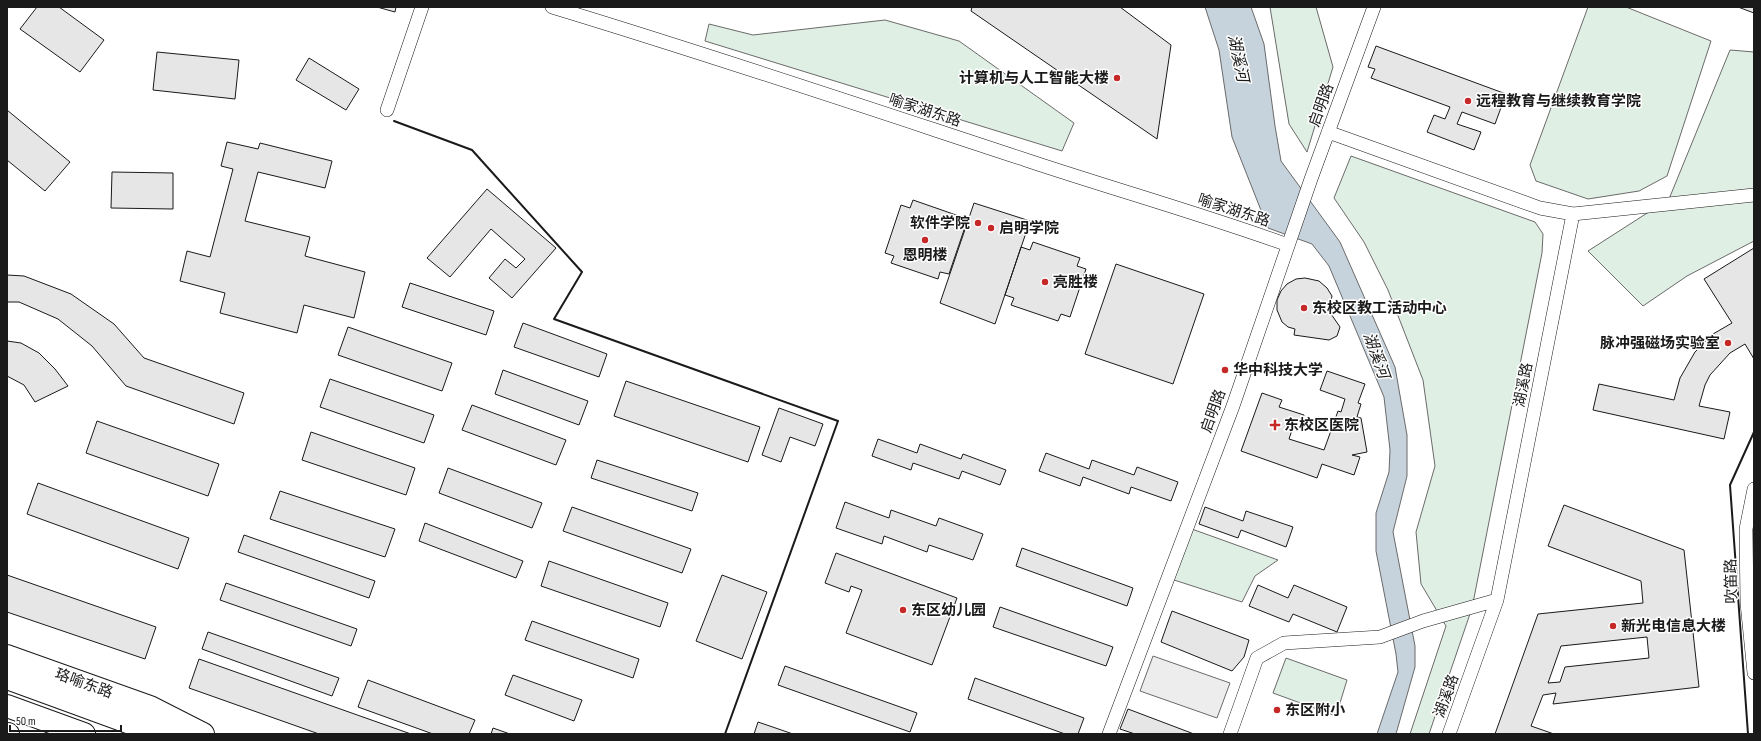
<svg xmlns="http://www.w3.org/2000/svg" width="1761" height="741" font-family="'Sofia Sans Condensed','Noto Sans SC',sans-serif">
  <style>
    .green { fill: #e0efe3; stroke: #6a6a6a }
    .parking { fill: #ededed; stroke: #6a6a6a }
    .water { fill: #c6d2dc; stroke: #6a6a6a }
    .building { fill: #e6e6e6; stroke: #1a1a1a; fill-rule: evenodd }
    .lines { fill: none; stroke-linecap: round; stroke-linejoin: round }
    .street-casing { stroke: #1a1a1a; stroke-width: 14 }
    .highway-casing { stroke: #1a1a1a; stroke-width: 24 }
    .street { stroke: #fff; stroke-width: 13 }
    .highway { stroke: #fff; stroke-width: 22 }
    .wall { stroke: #1a1a1a; stroke-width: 2 }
    .poi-dot { fill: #c62828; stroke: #fff; stroke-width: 1.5 }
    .labels { text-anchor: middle; stroke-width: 3; stroke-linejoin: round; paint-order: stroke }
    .poi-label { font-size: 15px; font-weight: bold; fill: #1a1a1a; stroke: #fff; text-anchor: start }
    .street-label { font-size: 15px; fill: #1a1a1a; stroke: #fff }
    .water-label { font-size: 16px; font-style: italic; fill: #1a1a1a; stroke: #fff }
  </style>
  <rect width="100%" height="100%" fill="#fff"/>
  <path class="green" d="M1270,7h46l17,60 -26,85 -18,-28z
    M1588,7h38l85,34 -44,135 -28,15 -51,8 -52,-18 -6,-16z
    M885,20l74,21 115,82 -12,28 -357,-110 4,-17 44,11z
    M1730,50l24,2v189l-67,35 -44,30 -55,-55 81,-52z
    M1351,156l184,66 8,12 -1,19 -70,355 -43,126h-19l36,-108 -25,-42 -5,-52 19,-66 -12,-86 -35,-90 -24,-48 -30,-44z
    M1189,528l89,32 -23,16 -13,26 -71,-23z
    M1286,658l61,22 -11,36 -63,-23z"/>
  <path class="parking" d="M1153,656l77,27 -13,35 -77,-27z"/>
  <path class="water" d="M1205,7h46l13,37 11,82 6,35 59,81 55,125 12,68v41l-14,56 22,114v21l-19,67h-19l21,-62 -2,-18 -20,-103v-38l13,-41 1,-22 -6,-53 -55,-131 -17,-22 -44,-16 -36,-91 -13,-87z"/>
  <path class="building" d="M37,7h22l45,33 -24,32 -60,-43z
    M377,7h19l-1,5z
    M972,7h148l51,38 -14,94 -186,-128z
    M1738,7h16v6z
    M1376,46l130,48 -11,30 -33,-12 -5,12 24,8 -7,18 -47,-18 7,-17 11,4 5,-12 -79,-29 4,-9 -7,-2z
    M157,52l82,8 -4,39 -82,-9z
    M309,58l50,31 -13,21 -50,-30z
    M7,110l63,52 -25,29 -38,-31z
    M227,142l31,7 2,-6 72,18 -7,27 -67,-16 -13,49 65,16 -5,19 60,16 -11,46 -50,-13 -7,28 -77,-20 5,-20 -45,-12 7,-30 23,6 23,-88 -12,-3z
    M112,172l61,1v36l-62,-1z
    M487,189l69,59 -44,50 -23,-20 16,-19 11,9 9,-9 -34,-30 -41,48 -23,-19z
    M913,200l46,16 -2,8 8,3 -16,47 -9,-2 -2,7 -47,-16 3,-7 -9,-3 16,-48 9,3z
    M974,203l56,18 -35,103 -55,-21z
    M1033,242l47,16 -3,8 9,3 -16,48 -9,-3 -3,7 -47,-16 3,-7 -9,-3 16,-48 9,3z
    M1754,248v111l-9,-15 -15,9 -20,22 -5,10 -6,21 31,6 -6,27 -131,-29 6,-26 75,16 6,-22 15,-26 18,-18 19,-11 -28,-44z
    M1116,264l88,30 -31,90 -88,-30z
    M7,275l17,1 47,18 43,30 30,34 100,35 -10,31 -108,-38 -34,-40 -34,-27 -39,-17h-12z
    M1305,278l14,3 8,7 5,8 -3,15 11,16 -3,9 -8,4 -35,-5 1,-6 -7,-2 -6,-5 -5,-12v-10l4,-9 6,-7 9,-5z
    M410,283l84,28 -8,24 -84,-28z
    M523,323l84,31 -8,23 -85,-30z
    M348,327l104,36 -10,28 -104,-36z
    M7,341l14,2 18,10 16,16 13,17 -33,16 -11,-17 -17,-9z
    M503,370l85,31 -9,24 -84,-31z
    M1327,371l38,13 -7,19 3,1 -4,13 4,1 6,34 -15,3 8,2 -6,18 -32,-11 -5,14 -76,-27 21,-58 20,7 -3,7 25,8 -4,14 -7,-2 -4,12 35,11 14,-39 3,1 4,-13 -25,-9z
    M330,379l104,36 -10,28 -104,-36z
    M626,381l134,46 -12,35 -134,-46z
    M472,405l94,35 -10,25 -94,-35z
    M779,408l44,16 -8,22 -25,-9 -9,25 -19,-7z
    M97,421l122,43 -11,32 -122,-43z
    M311,432l104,36 -9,27 -104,-35z
    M878,439l39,14 3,-9 41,15 2,-5 43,16 -6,15 -38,-14 -3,8 -46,-16 -2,7 -39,-14z
    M1046,453l43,16 3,-9 42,15 3,-8 41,15 -7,19 -40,-14 -2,7 -46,-17 -3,9 -41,-15z
    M597,460l101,33 -6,18 -101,-33z
    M448,468l94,35 -10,25 -93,-35z
    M38,483l151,55 -11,31 -151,-55z
    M280,491l115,38 -10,28 -115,-38z
    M845,502l44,16 2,-8 45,16 3,-8 44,16 -10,26 -44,-15 -2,7 -43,-16 -2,8 -46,-16z
    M1564,505l120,45 15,137 -146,17 3,-11 -13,2 -12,31 23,8h-59l43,-120 105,-11 -2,-22 -93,-35zM1647,637l2,21 -84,9 -5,15 -12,1 13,-37z
    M572,507l119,42 -9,24 -119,-42z
    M1205,507l38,14 3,-10 47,16 -7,20 -45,-17 -3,8 -39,-14z
    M425,523l98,38 -7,17 -97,-37z
    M244,535l131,46 -6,17 -131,-46z
    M1022,548l111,40 -6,18 -111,-40z
    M836,553l121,45 -25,67 -86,-32 16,-43 -11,-4 -2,6 -24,-9z
    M549,561l119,42 -8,24 -119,-41z
    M7,575l149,52 -11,32 -138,-47z
    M722,575l45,17 -25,67 -46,-18z
    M226,583l131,46 -6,17 -131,-46z
    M1258,585l30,13 6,-13 53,22 -10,25 -44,-18 -4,8 -40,-16z
    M1000,607l113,40 -7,19 -113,-39z
    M1172,611l77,29 -5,17 -12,14 -71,-29z
    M532,621l107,38 -6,19 -108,-38z
    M208,632l131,46 -7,18 -130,-47z
    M199,659l212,75h-92l-130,-46z
    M785,666l132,47 -7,19 -132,-47z
    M513,675l69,25 -8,21 -69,-26z
    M975,678l109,40 -6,16h-13l-97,-35z
    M368,680l107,40 -6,14h-36l-75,-27z
    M1128,709l66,25h-59l-15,-5z
    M758,722l35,12h-39z
    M493,728l17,6h-19z"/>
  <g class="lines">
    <g class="street-casing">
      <path id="street" d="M552,7c159,48 316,101 474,153 87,29 176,54 262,85
        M387,110l35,-103
        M1328,132l212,76 33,6 181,-19
        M1754,489l-8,40 1,74 7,70
        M1109,734l124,-328 78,-227 63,-172
        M1230,734l27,-76 27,-15 96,-6 43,-16 74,-21
        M1449,734l48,-134 76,-386"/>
    </g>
    <g class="highway-casing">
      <path id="highway" d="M7,656l143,51 53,27
        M7,678l126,46 35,10
        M7,706l77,28
        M7,734h1"/>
    </g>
    <use href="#street" class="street"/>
    <use href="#highway" class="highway"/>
    <path class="wall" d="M394,121l78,29 110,122 -28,47 284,102 -113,313
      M1748,734l-18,-249 24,-53"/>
  </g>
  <g class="poi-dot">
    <circle cx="1117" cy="78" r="4"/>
    <circle cx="1468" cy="101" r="4"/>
    <circle cx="978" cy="223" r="4"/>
    <circle cx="991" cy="228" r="4"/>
    <circle cx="925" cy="240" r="4"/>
    <circle cx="1045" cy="282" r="4"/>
    <circle cx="1304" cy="308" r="4"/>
    <circle cx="1728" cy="343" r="4"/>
    <circle cx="1225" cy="370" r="4"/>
    <path d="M1273 419h4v4h4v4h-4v4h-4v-4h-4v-4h4z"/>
    <circle cx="903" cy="610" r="4"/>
    <circle cx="1613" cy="626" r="4"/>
    <circle cx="1277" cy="710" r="4"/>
  </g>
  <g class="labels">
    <g class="poi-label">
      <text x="1109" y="83" text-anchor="end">计算机与人工智能大楼</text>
      <text x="1476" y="106">远程教育与继续教育学院</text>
      <text x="970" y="228" text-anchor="end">软件学院</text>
      <text x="999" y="233">启明学院</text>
      <text x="925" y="260" text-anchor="middle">恩明楼</text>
      <text x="1053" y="287">亮胜楼</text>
      <text x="1312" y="313">东校区教工活动中心</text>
      <text x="1720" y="348" text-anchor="end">脉冲强磁场实验室</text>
      <text x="1233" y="375">华中科技大学</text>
      <text x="1284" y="430">东校区医院</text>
      <text x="911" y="615">东区幼儿园</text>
      <text x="1621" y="631">新光电信息大楼</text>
      <text x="1285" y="715">东区附小</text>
    </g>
    <g class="street-label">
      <text transform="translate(1321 105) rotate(-70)" y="5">启明路</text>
      <text transform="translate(925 110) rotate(18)" y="5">喻家湖东路</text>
      <text transform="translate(1234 210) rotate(18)" y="5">喻家湖东路</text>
      <text transform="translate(1523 385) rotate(-79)" y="5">湖溪路</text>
      <text transform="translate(1213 411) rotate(-70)" y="5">启明路</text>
      <text transform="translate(1731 581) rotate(-91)" y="5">吹笛路</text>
      <text transform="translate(84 683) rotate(20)" y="5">珞喻东路</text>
      <text transform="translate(1446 696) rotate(-70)" y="5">湖溪路</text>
    </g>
    <g class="water-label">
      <text transform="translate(1239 58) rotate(78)" y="6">湖溪河</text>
      <text transform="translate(1377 355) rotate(70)" y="6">湖溪河</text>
    </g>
  </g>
  <rect width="1761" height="741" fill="none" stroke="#1a1a1a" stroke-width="16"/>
  <path d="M10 725v6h111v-6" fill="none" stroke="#1a1a1a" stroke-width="2"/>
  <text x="16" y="725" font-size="12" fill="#1a1a1a" stroke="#ffffff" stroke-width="3" paint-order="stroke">50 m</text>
</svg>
